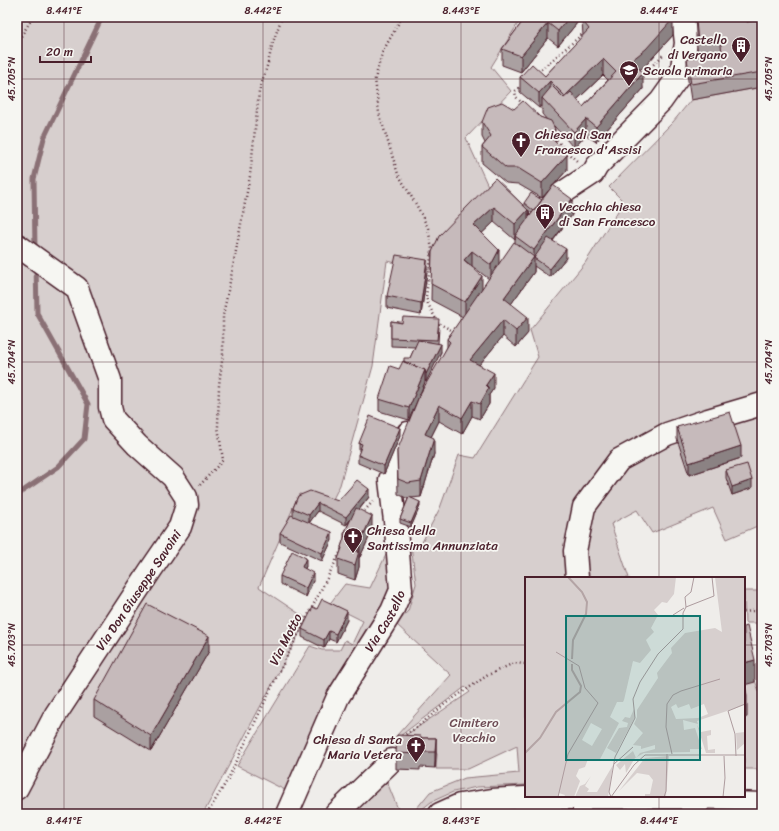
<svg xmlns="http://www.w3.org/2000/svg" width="779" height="831" font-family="Sriracha,sans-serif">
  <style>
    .green { fill: #d7cfce; stroke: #90777c }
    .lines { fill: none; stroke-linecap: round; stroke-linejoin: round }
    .stream { stroke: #8a6f74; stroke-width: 5 }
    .minor-casing { stroke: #4a1f2b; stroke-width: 25 }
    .major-casing { stroke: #4a1f2b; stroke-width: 25 }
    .path { stroke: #4a1f2b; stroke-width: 2.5; stroke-dasharray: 1 3; stroke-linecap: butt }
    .minor { stroke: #f6f6f2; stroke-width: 22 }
    .major { stroke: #f6f6f2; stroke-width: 22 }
    .wall { fill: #aaa0a1; stroke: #4a1f2b; fill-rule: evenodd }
    .shaded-wall { fill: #8b8283; stroke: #4a1f2b }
    .building { fill: #c6babb; stroke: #4a1f2b }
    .ticks { fill: none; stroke: #4a1f2b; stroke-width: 1; stroke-opacity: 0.45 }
    .labels { text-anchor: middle; stroke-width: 3.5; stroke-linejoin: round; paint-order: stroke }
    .poi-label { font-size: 13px; fill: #4a1f2b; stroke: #f6f6f2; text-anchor: start }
    .street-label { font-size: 13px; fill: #4a1f2b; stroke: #f6f6f2 }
    .park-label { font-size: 13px; fill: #6d4b54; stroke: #f6f6f2 }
    .inset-river { fill: none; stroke: #b4a4a5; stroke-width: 2 }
    .inset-road { fill: none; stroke: #ad9b9e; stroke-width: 1 }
    .view { fill: #0f766e; fill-opacity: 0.15; stroke: #0f766e; stroke-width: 2 }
    .inset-edge { fill: none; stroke: #4a1f2b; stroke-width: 2 }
    .neatline { fill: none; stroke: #4a1f2b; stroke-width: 1.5 }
    .ticks-label { font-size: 10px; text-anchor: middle; fill: #4a1f2b }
  </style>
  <rect width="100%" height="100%" fill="#efedea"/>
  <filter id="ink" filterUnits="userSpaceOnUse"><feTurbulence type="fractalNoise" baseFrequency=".025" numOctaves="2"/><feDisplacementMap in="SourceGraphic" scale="8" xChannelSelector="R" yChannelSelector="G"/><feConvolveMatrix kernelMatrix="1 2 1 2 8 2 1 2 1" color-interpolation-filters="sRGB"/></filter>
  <g filter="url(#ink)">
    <path class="green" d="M17,17h505l-31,50 20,24 -45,47 28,61 -44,46 -20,25 -43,-9 -14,105 -33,119 -7,14 -34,-5 -40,93 48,32 -104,195h-186z
      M762,87v437l-35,15 -14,-31 -61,25 -15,-23 -26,14 18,54h-103v207l-49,2 -24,5 -22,10 -15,12h-4l18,-22 35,-14 54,-5 -2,-27 -49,23h-32l1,-15 -2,-3 -35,-12 70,-47 -5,-5 -77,58 63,-70 -55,-51 12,-13 8,-27 -5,-39 10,-1 19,-36 19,-53 16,3 63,-101 -8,-27 55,-67 33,-52 3,-12 -12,-12 64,-65 18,-22z
      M395,536l5,48 -109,209 -54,-27 73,-120 12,4h18l5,-10 7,4 11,-23 -24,-12 -11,-3 17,-22 25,4z
      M744,591h18v32h-17z
      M744,649l18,51v69h-18z
      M387,782l13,32h-51z
      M507,810l59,2 31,-1v3h-119z"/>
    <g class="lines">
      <path class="stream" d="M35,251l-1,-72 10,-41 58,-121
        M17,495l41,-28 26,-28 4,-35 -51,-91 -1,-48"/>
      <g class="minor-casing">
        <g id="minor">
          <path d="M541,213l16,-17 4,-2 32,-21 4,-7 64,-65 20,-28 5,-30 -3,-26"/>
          <path d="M17,245l60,43 33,92v27l3,12 24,26 36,32 13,20 1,8 -7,22 -30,44 -94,143 -39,74"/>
          <path d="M577,578l-2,-27 9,-44 35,-47 48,-26 41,-14 54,-16"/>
          <path id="s1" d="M287,814l51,-117 54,-86 9,-21 -5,-61 -6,-49 18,-47"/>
          <path d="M336,814l56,-54"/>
          <path d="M584,814v-16"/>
        </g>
      </g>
      <g class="major-casing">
        <path id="major" d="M440,814l20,-9 32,-5 33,-2h59l178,6"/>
      </g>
      <path class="path" d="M402,17l-20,36 -7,26 4,34 19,61 19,32 11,22 4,21 -6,48 2,7 10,19 17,9
        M17,43l16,-26
        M538,72l47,-40
        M642,76l22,-22
        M522,85l-7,6 1,6 7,7
        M554,137l15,17 8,7
        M200,485l23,-25 -5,-33 1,-42 4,-31v-39l9,-43 18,-96 9,-84 9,-29 5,-21 9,-25
        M362,514l11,-13
        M744,612l18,-2
        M402,736l14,-8 29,-24 43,-29 26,-12 12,1
        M207,814l21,-35 50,-105 64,-125"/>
      <use href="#minor" class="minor"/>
      <use href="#major" class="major"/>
    </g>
    <path class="wall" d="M526,17h51v6l-19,23 -10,-8 -27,34 -19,-7v-16z
      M713,17h33l1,5 15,-4v69l-71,13 -4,-26v-15l11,-2 -2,-20v-16z
      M582,20l91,15 -27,30 -6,4 3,20 -47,53 -10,-7 -12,13 -20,-22 1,15 12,29 -14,16 19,29 -19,26 13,17 -16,19 -16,-11v6l-23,32 17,29 -12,14 -13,-11 -24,29 15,23 -5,7v9l-9,15 -8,-3 -10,18 -23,-13 -8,16 3,17 -13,43 -10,1 9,8 -9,21 -11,-4v-4l8,-20 -10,-5 -1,-43 50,-104v-8l16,-22 -32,-17 1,-48 63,-74 29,28v-3l18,-3 6,-9 -6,7 -24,-14 -12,-1 -24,-20v-16l3,-4 -3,-6v-15l32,-13 26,8 7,3 -5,-6v-8l-3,2 -19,-16v-15l25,-1 38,-40zM603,75l5,5 -25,27 -6,-7zM528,210l4,3 -4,6zM494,222l21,18v-1v4l-16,21 -17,-31zM472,266l17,13 -7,10z
      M427,272l-6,43 -34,-7v-12z
      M391,321l48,6 -1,16 3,9 -16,30 -16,38 -30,-9v-12l20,-30 11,-11 5,-11 -24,-1z
      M677,427l64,31 -52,17 -12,-36z
      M400,436l-16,38 -26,-11v-8l2,-4h-1v-8z
      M726,470l26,18 -20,7 -6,-17z
      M298,496l40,5 31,-4 -10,13 13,21 -12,26 -1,1v9l-4,13 -17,-6v-15l3,-8v-4l3,-8v-5l6,-14 -4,5 -28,-14 -9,12 23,17 -10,21 -42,-19v-9l13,-17v-8z
      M306,566l-1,3 8,12 -7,16 -26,-13v-8z
      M317,609l30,11 -11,22 -7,-3 -5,9 -22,-11v-8z
      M209,651l-58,100 -57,-35v-16z
      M421,738h15v16l-1,14 -15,-1v3l-24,-1v-16z"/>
    <path class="shaded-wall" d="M569,17h8v6l-19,23v-15z
      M673,19v16l-27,30 -14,11v-16z
      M548,23v15l-27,34v-16z
      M603,59v16l-38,36v-15z
      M643,73v16l-47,53v-15z
      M550,81v16l-8,1v8l-3,2v-15z
      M586,119v16l-12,13v-16z
      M555,129v15l-6,-9z
      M567,155v15l-25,28v-15z
      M572,199v16l-34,45 -4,-2v14l-30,42v-16l30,-41v-7z
      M494,207v15l-20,19v-16z
      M528,210v15l-13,11v4v-16z
      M566,249v9l-16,19v-8z
      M499,250v16l-8,14v-15z
      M472,251v15l-8,-6z
      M427,260v12l-6,43v-12z
      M482,276v16l-17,26v-16z
      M528,317v16l-12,14v-16z
      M503,320v16l-33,40v-16z
      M441,344v8l-15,30v-8z
      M425,370v12l-16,38v-12z
      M494,373v15l-5,7v9l-9,15v-15l6,-19z
      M472,401v15l-10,18v-16z
      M439,405v16l-14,28v-15z
      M400,428v8l-16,38v-8z
      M434,438v16l-13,43v-16z
      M741,446v12l-52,17v-12z
      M752,480v8l-20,7v-8z
      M369,489v8l-23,28v-8z
      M420,502v4l-9,21v-4z
      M318,503v8l-9,12v-8z
      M372,516v15l-12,26v-15z
      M332,532v8l-10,21v-8z
      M359,542v25l-4,13v-15l1,-14z
      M306,558v8l-4,9v-8z
      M313,573v8l-7,16v-9z
      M347,611v9l-11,22v-8z
      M329,631v8l-5,9v-8z
      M209,636v15l-58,100v-15z
      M755,660v22l-11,3v-22z
      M747,695v22l-3,1v-22z
      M436,738v16l-1,14v-16z"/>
    <path class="building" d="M526,17h43l-11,14 -10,-8 -27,33 -19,-7z
      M586,17h87v2l-27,30 -14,11 11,13 -47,54 -10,-8 -12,13 -32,-34 10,-12 12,12 7,-6 12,15 33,-35 -13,-13 -38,37 -15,-15 -11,12 -19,-16 12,-13 13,12 44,-47 -7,-9z
      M716,17h30l1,5 15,-4v54l-71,12 -4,-25 35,-7 -2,-13 -22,3 -2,-21z
      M523,101l17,16 11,4 4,8 -6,6 18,20 -25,28 -24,-15h-12l-24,-21 9,-11 -9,-14 6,-15 14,-5 12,7z
      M495,178l33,32 -13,14 -21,-17 -20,18 25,25 -8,15 -19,-14 -8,9 18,16 -17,26 -34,-18 1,-32 7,-16z
      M553,185l19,14 -38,51 -19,-14z
      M531,193l11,7 -8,11 -10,-8z
      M548,238l18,11 -16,20 -16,-11z
      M514,242l20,15 -30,41 24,19 -12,14 -13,-11 -33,40 24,13 -8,12 3,3 -9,16 -8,-3 -10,17 -23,-13 -14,29 9,4 -13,43 -13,2 -10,-4 -1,-28 23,-57 30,-52 -3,-3z
      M396,255l31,5 -6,43 -34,-7z
      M403,317l36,2 -2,21 -46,-2v-17l11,2z
      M418,340l23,4 -15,30 -1,-4 -21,-8v-4h6z
      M403,361l22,9 -16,38 -30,-9 11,-33 9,3z
      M730,412l11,34 -52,17 -12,-36z
      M370,416l30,12 -16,38 -26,-11 4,-11 -3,-1z
      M747,464l5,16 -20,7 -6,-17z
      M357,480l12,9 -23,28 -28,-14 -9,12 -16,-7 5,-12 12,-5 28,10z
      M409,497l11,5 -9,21 -11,-4z
      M356,508l16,8 -12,26h-1l-3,9h3l-4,14 -17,-6 4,-11 -1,-1 4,-12 -1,-1z
      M291,515l41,17 -10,21 -42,-20z
      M292,551l14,7 -4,9 11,6 -7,15 -26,-12z
      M322,599l25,12 -11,23 -7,-3 -5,9 -22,-11 11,-22 4,2z
      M147,604l62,32 -58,100 -57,-36z
      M747,626l8,34 -11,3v-36z
      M744,681l3,14 -3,1z
      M397,735l24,1v2h15l-1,14h-15v2l-24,-1z
      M129,809l9,5h-11z
      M591,809h38l2,5h-40z
      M647,809h34v5h-34z
      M708,809l54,1v4h-55z"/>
  </g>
  <path class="ticks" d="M64,17v797M263,17v797M461,17v797M659,17v561M17,79h745M17,362h745M17,645h509M744,645h18M659,796v18"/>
  <defs>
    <g id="building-pin" transform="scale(1)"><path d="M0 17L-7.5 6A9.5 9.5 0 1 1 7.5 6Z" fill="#4a1f2b" stroke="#f6f6f2"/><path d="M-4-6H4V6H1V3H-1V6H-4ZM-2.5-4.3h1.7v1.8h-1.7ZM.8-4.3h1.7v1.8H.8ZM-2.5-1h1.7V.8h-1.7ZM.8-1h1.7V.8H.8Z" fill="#fff"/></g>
    <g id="school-pin" transform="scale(1)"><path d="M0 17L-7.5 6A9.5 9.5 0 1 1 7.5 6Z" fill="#4a1f2b" stroke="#f6f6f2"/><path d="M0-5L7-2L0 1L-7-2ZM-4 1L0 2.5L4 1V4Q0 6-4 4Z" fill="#fff"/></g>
    <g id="church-pin" transform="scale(1)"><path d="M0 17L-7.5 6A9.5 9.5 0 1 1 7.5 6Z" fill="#4a1f2b" stroke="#f6f6f2"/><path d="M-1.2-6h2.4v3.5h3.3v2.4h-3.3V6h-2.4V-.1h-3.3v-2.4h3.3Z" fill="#fff"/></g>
  </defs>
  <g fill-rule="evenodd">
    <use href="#building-pin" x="741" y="46"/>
    <use href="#school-pin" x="629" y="70"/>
    <use href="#church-pin" x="521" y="141"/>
    <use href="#building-pin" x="545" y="213"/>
    <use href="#church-pin" x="353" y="537"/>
    <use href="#church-pin" x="416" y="746"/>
  </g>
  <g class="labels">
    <g class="poi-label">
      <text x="727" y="44" text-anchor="end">Castello<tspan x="727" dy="15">di Vergano</tspan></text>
      <text x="643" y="75">Scuola primaria</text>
      <text x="535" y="139">Chiesa di San<tspan x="535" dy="15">Francesco d'Assisi</tspan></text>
      <text x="559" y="211">Vecchia chiesa<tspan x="559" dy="15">di San Francesco</tspan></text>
      <text x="367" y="535">Chiesa della<tspan x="367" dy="15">Santissima Annunziata</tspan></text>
      <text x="402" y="744" text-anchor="end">Chiesa di Santa<tspan x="402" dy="15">Maria Vetera</tspan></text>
    </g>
    <g class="street-label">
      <text transform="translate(138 590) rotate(-56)" y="5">Via Don Giuseppe Savoini</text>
      <text dy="5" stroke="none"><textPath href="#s1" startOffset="217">Via Castello</textPath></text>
      <text transform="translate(285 639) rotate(-63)" y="5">Via Motto</text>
    </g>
    <g class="park-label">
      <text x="474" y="727">Cimitero<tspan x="474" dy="15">Vecchio</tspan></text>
    </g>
  </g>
  <g transform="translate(525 577)">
    <rect width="220" height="220" fill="#efedea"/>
    <path d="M0,0h151l-2,17 -7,9 -5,-1 -8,8 4,5 -7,13 3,4 -8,8 5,10 -11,13 -7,-2 -9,39 -1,2h-6l-7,15 9,6 -20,38 -11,-2 -3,8 -6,2 -3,7 4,5 -6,16h-10l1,-2 -6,-2 -1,4h-33zM66,146l11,6 -10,17 -10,-6zM190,0h30v128l-48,16 1,3 -15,-4 1,10 11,-2 7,21h-12v3l-46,1 -9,5 -9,15 -1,-9 -5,6 -4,-5 17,-14 3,7 4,-5 15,-4v-4l-14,4v-3l-8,-1 10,-12 -9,-9 3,-7v-7l21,-32 -1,-5 15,-20 -1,-5 14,-15 30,-5 7,4zM151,127l2,4 11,-4 2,5 13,-5 4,10 -10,4 -22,1 -5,-12zM109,132l1,8 -19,36 -9,-5 12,-20 8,-1 1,-4 -6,-2 3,-4 5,1zM172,148l4,7 10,-2v5l-4,1 1,14 7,-1v4h-9zM220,155v11l-8,7 -1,-17zM144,179l-3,41h-21v-3h5l3,-14 -4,-5 -12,-2 -18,18 26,-33zM88,188l-5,32h-33l5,-11 5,-2 6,-8 -6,10 4,3 -2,3h10z" fill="#d7cfce" fill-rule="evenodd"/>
    <path class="inset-river" d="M43,0l14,15 5,10 -1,12 -13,26 -1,19M0,176l15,-15 16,-26 24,-20 1,-6 -9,-16v-6"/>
    <path class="inset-road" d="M161,30l28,-11 -2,-19M161,30l-1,-10 6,-5 3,-15M148,38l11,-7M31,75l23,14 6,22 13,15 -30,51 -10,43M147,177l-6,-27 1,-23 6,-9 8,-4 39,-12M211,179l-1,-22 -7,-23 17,-7M89,187l19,-17M86,220l-2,-5 6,-35 20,-39 -2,-19 7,-17 18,-28 25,-25v-16l3,-6M86,220l23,-32 11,-10h100M139,220l2,-6 1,-37M198,220l2,-19 -1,-22"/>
    <path class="view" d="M41,39h134v144h-134z"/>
    <rect width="220" height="220" class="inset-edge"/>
  </g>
  <rect width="779" height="831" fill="none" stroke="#f6f6f2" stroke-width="44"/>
  <path d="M40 56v6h51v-6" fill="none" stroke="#4a1f2b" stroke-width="2"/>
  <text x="46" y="56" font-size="12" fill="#4a1f2b" stroke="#f6f6f2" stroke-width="3" paint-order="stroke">20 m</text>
  <rect x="22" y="22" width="735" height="787" class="neatline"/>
  <g class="ticks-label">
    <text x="64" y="14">8.441°E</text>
    <text x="263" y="14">8.442°E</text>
    <text x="461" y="14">8.443°E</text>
    <text x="659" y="14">8.444°E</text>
    <text transform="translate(11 79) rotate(-90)" y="4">45.705°N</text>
    <text transform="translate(768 79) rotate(-90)" y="4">45.705°N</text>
    <text transform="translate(11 362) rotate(-90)" y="4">45.704°N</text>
    <text transform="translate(768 362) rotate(-90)" y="4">45.704°N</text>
    <text transform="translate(11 645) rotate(-90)" y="4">45.703°N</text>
    <text transform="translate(768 645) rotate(-90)" y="4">45.703°N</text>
    <text x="64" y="824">8.441°E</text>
    <text x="263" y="824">8.442°E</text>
    <text x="461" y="824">8.443°E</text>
    <text x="659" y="824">8.444°E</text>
  </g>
</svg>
